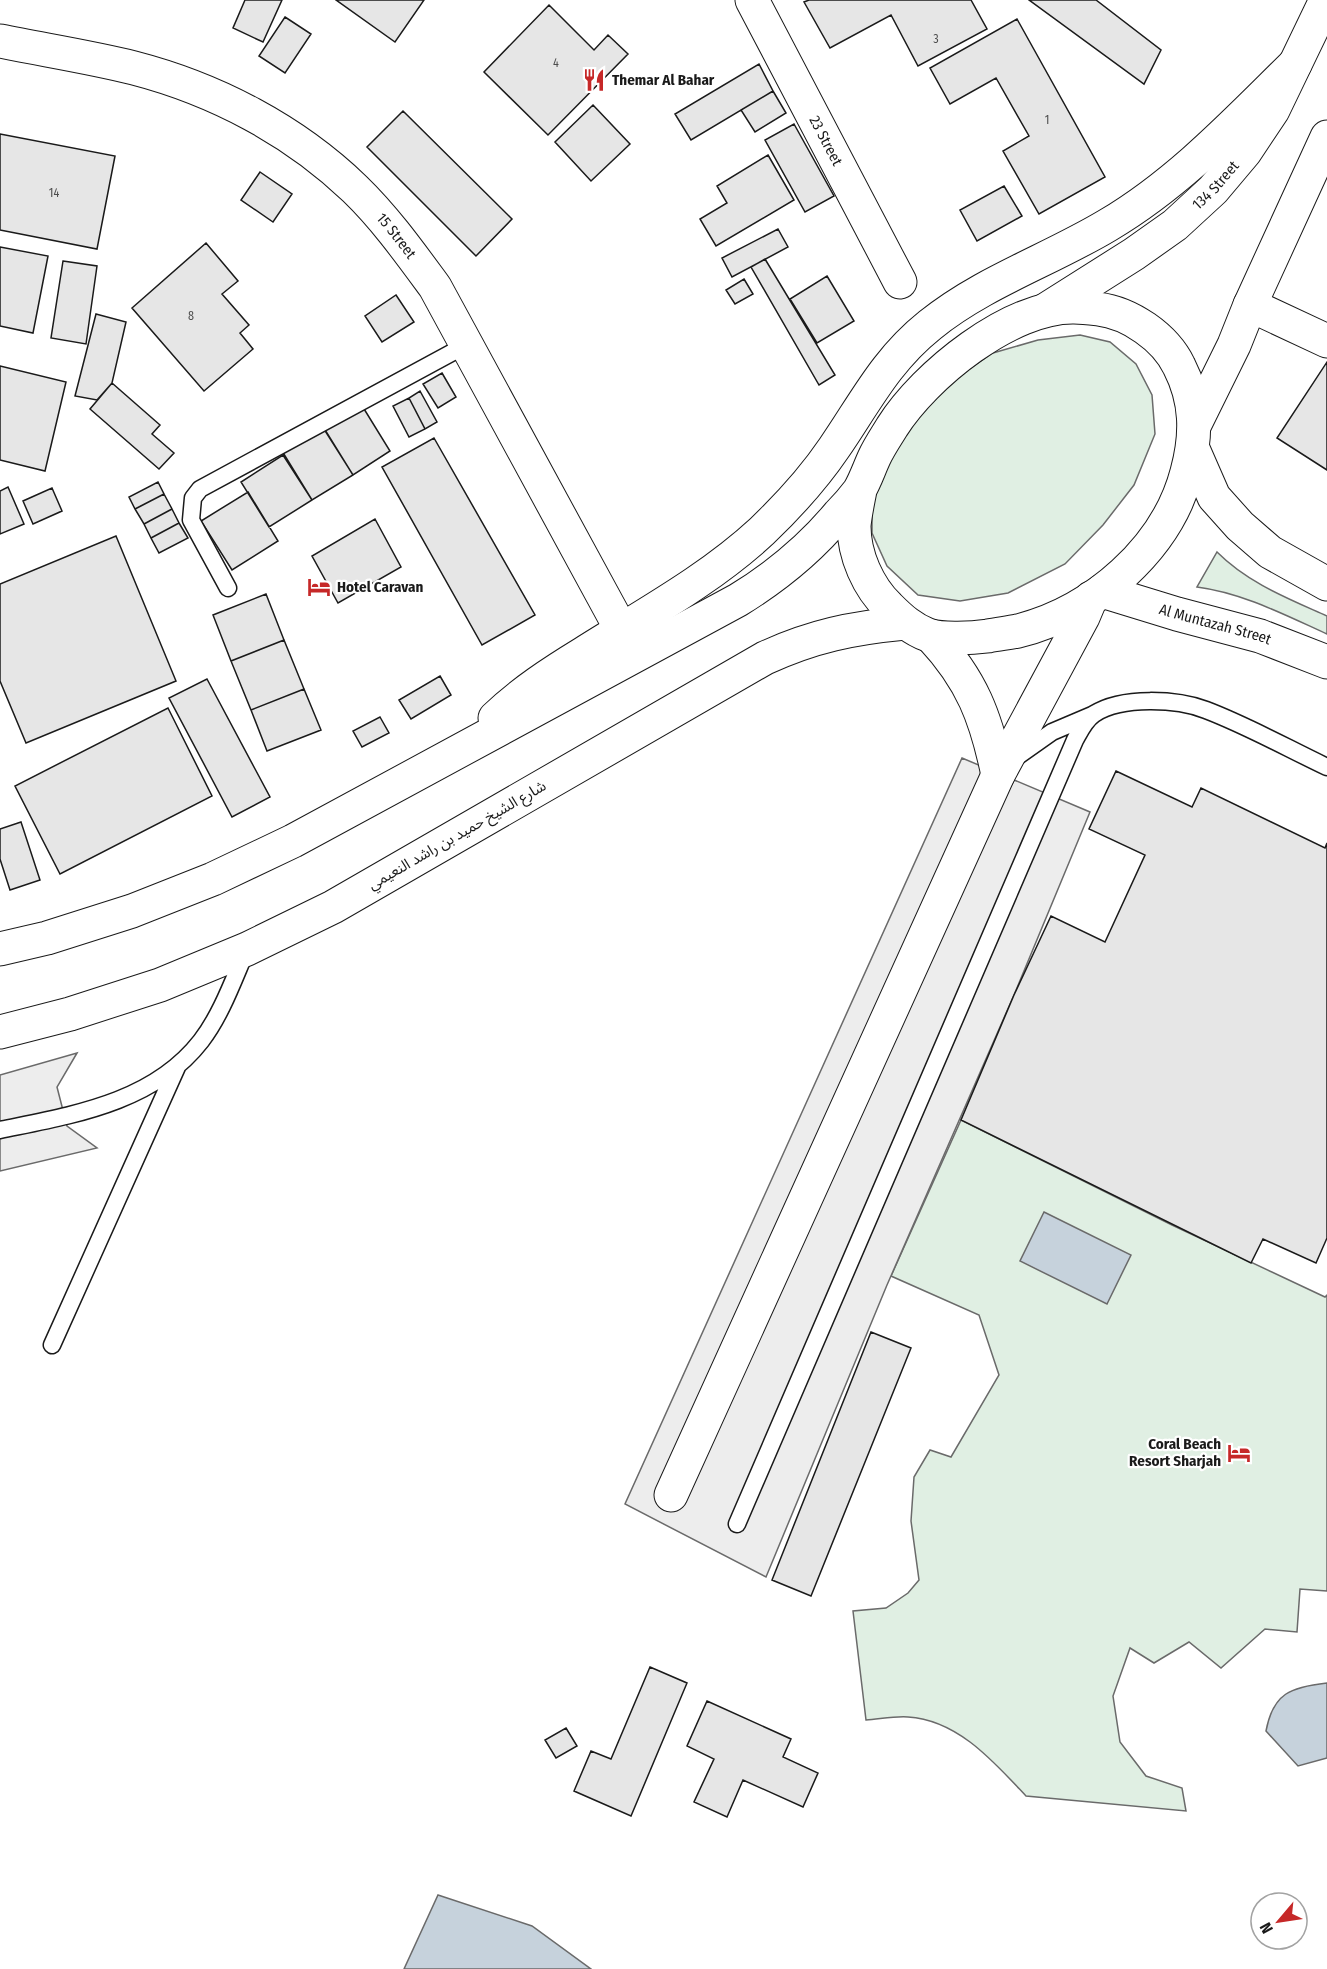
<svg xmlns="http://www.w3.org/2000/svg" width="1327" height="1969" font-family="'Fira Sans Condensed','Noto Sans Arabic',sans-serif">
  <style>
    .green { fill: #e0efe3; stroke: #6a6a6a; stroke-width: 1.5 }
    .parking { fill: #ededed; stroke: #6a6a6a; stroke-width: 1.5 }
    .water { fill: #c6d2dc; stroke: #6a6a6a; stroke-width: 1.5 }
    .building { fill: #e6e6e6; stroke: #1a1a1a; stroke-width: 1.5 }
    .lines { fill: none; stroke-linecap: round; stroke-linejoin: round }
    .lane-casing { stroke: #1a1a1a; stroke-width: 19 }
    .street-casing { stroke: #1a1a1a; stroke-width: 35 }
    .secondary-casing { stroke: #1a1a1a; stroke-width: 35 }
    .primary-casing { stroke: #1a1a1a; stroke-width: 35 }
    .lane { stroke: #fff; stroke-width: 16 }
    .street { stroke: #fff; stroke-width: 33 }
    .secondary { stroke: #fff; stroke-width: 33 }
    .primary { stroke: #fff; stroke-width: 33 }
    .labels { text-anchor: middle; stroke-width: 4.5; stroke-linejoin: round; paint-order: stroke }
    .number-label { font-size: 12px; fill: #4d4d4d }
    .poi-label { font-size: 15px; font-weight: bold; fill: #1a1a1a; stroke: #fff; text-anchor: start }
    .street-label { font-size: 15px; fill: #1a1a1a; stroke: #fff }
  </style>
  <rect width="100%" height="100%" fill="#fff"/>
  <path class="green" d="M1080,335l30,7 26,22 16,31 3,39 -21,51 -31,40 -38,39 -57,29 -48,8 -42,-6 -31,-29 -15,-33v-28l14,-39 27,-44 41,-43 39,-26 45,-13z
    M1217,552c31,31 70,46 110,64v18c-42,-19 -84,-41 -130,-47z
    M961,1120l211,105 153,72 2,-2v296l-27,-2 -3,43 -32,-3 -44,39 -32,-26 -35,21 -24,-15 -17,48 7,46 26,34 36,12 4,23 -160,-15c-32,-34 -68,-76 -118,-79 -13,-1 -28,2 -42,3l-13,-109 33,-3 22,-15 11,-13 -8,-59 3,-44 16,-27 21,7 48,-82 -20,-60 -88,-39z"/>
  <path class="parking" d="M962,758l128,54 -76,183 -127,290 -121,292 -141,-73z
    M77,1053l-20,34 10,39 30,22 -97,23v-96z"/>
  <path class="water" d="M1044,1212l87,43 -24,49 -87,-43z
    M1327,1683v75l-29,8 -32,-35c7,-38 25,-44 61,-48z
    M438,1895l94,31 59,43h-187z"/>
  <path class="building" d="M245,0h37l-19,42 -30,-14z
    M336,0h88l-29,42z
    M809,0h162l16,29 -69,37 -27,-51 -61,33 -26,-46z
    M1029,0h67l65,50 -17,34z
    M549,5l45,45 14,-15 20,19 -80,81 -64,-63z
    M285,17l26,17 -26,39 -26,-17z
    M1017,19l88,158 -66,37 -36,-63 26,-15 -33,-58 -46,26 -20,-36z
    M759,64l14,27 -82,49 -16,-26z
    M773,91l13,22 -31,19 -14,-22z
    M593,105l37,39 -39,37 -36,-39z
    M403,111l109,108 -36,37 -109,-109z
    M794,124l40,72 -29,16 -40,-72z
    M0,134l115,22 -18,93 -97,-19z
    M768,155l26,45 -78,46 -16,-27 27,-16 -10,-17z
    M260,172l32,22 -19,28 -32,-22z
    M1004,186l18,30 -45,25 -17,-31z
    M778,229l10,18 -56,30 -10,-19z
    M206,243l32,38 -16,13 27,31 -9,8 13,16 -49,42 -72,-83z
    M0,247l48,9 -15,77 -33,-7z
    M765,259l70,116 -16,10 -68,-118z
    M63,261l34,5 -11,78 -35,-6z
    M827,276l27,45 -37,22 -27,-44z
    M744,279l9,15 -18,10 -9,-14z
    M396,295l18,27 -32,20 -17,-26z
    M96,314l30,8 -14,61 -15,17 -22,-4z
    M1327,362v108l-50,-32z
    M0,366l66,16 -21,89 -45,-11z
    M442,373l14,24 -18,11 -15,-24z
    M112,383l48,42 -8,9 22,19 -15,16 -69,-60z
    M420,391l17,31 -12,7 -16,-31z
    M409,398l16,31 -16,8 -16,-31z
    M361,404l29,47 -37,24 -31,-49z
    M322,425l31,50 -41,25 -30,-49z
    M434,438l101,177 -53,30 -100,-178z
    M283,455l29,45 -43,27 -28,-45z
    M158,482l6,12 -29,15 -6,-12z
    M8,487l16,37 -24,10v-43z
    M52,488l10,23 -29,13 -10,-23z
    M248,492l30,49 -46,29 -31,-49z
    M164,494l8,15 -28,15 -9,-15z
    M172,509l7,14 -28,15 -7,-14z
    M375,519l26,48 -63,36 -26,-47z
    M179,523l9,15 -29,15 -8,-15z
    M116,536l60,145 -150,62 -26,-62v-97z
    M266,594l18,46 -53,21 -18,-46z
    M284,640l20,49 -53,21 -20,-49z
    M440,676l11,19 -40,24 -12,-19z
    M207,679l63,118 -38,20 -63,-119z
    M304,689l17,41 -54,21 -16,-41z
    M168,708l44,88 -152,78 -45,-88z
    M380,717l9,16 -27,14 -9,-16z
    M1116,771l76,36 9,-19 124,60 2,-5v395l-11,25 -53,-24 -12,24 -290,-143 53,-125 37,-79 54,26 40,-87 -56,-26z
    M21,822l19,58 -30,10 -10,-31v-30z
    M871,1332l40,16 -100,248 -39,-16z
    M650,1667l37,16 -56,133 -57,-25 17,-40 20,8z
    M707,1701l84,38 -8,18 35,16 -15,34 -60,-27 -16,37 -33,-15 20,-43 -27,-13z
    M566,1728l11,18 -21,12 -11,-18z"/>
  <g class="lines">
    <g class="lane-casing">
      <path id="lane" d="M228,588l-37,-68 2,-22 7,-9 266,-144
        M1018,756l34,-24 40,-17
        M0,1130c72,-15 153,-27 201,-89 20,-26 32,-60 45,-90
        M52,1345l125,-278
        M737,1524l338,-784c5,-9 10,-20 19,-26 28,-18 83,-15 112,-4 42,16 81,38 121,57"/>
    </g>
    <g class="street-casing">
      <g id="street">
        <path id="s1" d="M752,0l148,282"/>
        <path id="s2" d="M0,41c44,9 90,16 134,27 81,21 160,62 221,121 30,29 55,64 80,98l186,342"/>
        <path d="M1250,305l77,36"/>
        <path d="M931,636c41,44 55,81 67,139"/>
        <path d="M671,1495l327,-720 85,-158 8,-19"/>
      </g>
    </g>
    <g class="secondary-casing">
      <g id="secondary">
        <path d="M1193,449l21,48 26,29 30,26 57,32"/>
        <path id="s3" d="M1102,591l75,23 83,22 67,26"/>
      </g>
    </g>
    <g class="primary-casing">
      <g id="primary">
        <path id="s4" d="M1047,309l87,-55 41,-29 38,-35 32,-38 28,-42 53,-110"/>
        <path d="M1195,424l39,-79 16,-40 77,-168"/>
        <path d="M495,718c27,-26 58,-46 89,-65 60,-38 125,-73 178,-122 26,-25 51,-52 72,-83 31,-45 51,-87 96,-123 53,-43 120,-65 178,-100 71,-42 128,-103 187,-161"/>
        <path d="M0,949l47,-11 85,-27 81,-32 80,-38 445,-241c39,-24 72,-51 101,-86 7,-7 14,-15 20,-23 6,-10 10,-22 15,-33 5,-11 12,-21 18,-31 33,-52 118,-121 182,-120 8,0 16,1 24,2 32,4 67,28 81,57 18,35 18,69 8,106 -20,77 -93,140 -169,159 -10,2 -20,3 -30,5 -15,2 -46,4 -60,-1 -16,-6 -27,-16 -39,-28 -21,-20 -35,-52 -35,-81 1,-12 4,-25 6,-36"/>
        <path d="M0,1032l70,-18 90,-29 87,-36 86,-42 432,-249c48,-22 87,-30 140,-35"/>
      </g>
    </g>
    <use href="#lane" class="lane"/>
    <use href="#street" class="street"/>
    <use href="#secondary" class="secondary"/>
    <use href="#primary" class="primary"/>
  </g>
  <defs>
    <g id="restaurant-bare" transform="scale(1.8)"><path d="M-5-6h1v4h1v-4h1v4h1v-4h1v5L-1.5 .5V6h-2V.5L-5-1ZM5-6V6H3V1.5H1.5Q1.5-4 5-6Z" fill="#c62828" stroke="#fff" stroke-width="2.5" paint-order="stroke"/></g>
    <g id="hotel-bare" transform="scale(1.8)"><path d="M-6-4.5h1.5V1H6V5H4.5V3h-9V5H-6ZM-4 0a1.8 1.8 0 1 1 3.6 0ZM.5 0V-2.5h3Q6-2.5 6 0Z" fill="#c62828" stroke="#fff" stroke-width="2.5" paint-order="stroke"/></g>
  </defs>
  <g fill-rule="evenodd">
    <use href="#restaurant-bare" x="594" y="80"/>
    <use href="#hotel-bare" x="319" y="587"/>
    <use href="#hotel-bare" x="1239" y="1453"/>
  </g>
  <g class="labels">
    <g class="number-label">
      <text x="936" y="43">3</text>
      <text x="556" y="67">4</text>
      <text x="1047" y="124">1</text>
      <text x="54" y="197">14</text>
      <text x="191" y="320">8</text>
    </g>
    <g class="poi-label">
      <text x="612" y="85">Themar Al Bahar</text>
      <text x="337" y="592">Hotel Caravan</text>
      <text x="1221" y="1449" text-anchor="end">Coral Beach<tspan x="1221" dy="17">Resort Sharjah</tspan></text>
    </g>
    <g class="street-label">
      <text dy="5" stroke="none"><textPath href="#s1" startOffset="159">23 Street</textPath></text>
      <text dy="5" stroke="none"><textPath href="#s4" startOffset="210">134 Street</textPath></text>
      <text dy="5" stroke="none"><textPath href="#s2" startOffset="454">15 Street</textPath></text>
      <text dy="5" stroke="none"><textPath href="#s3" startOffset="118">Al Muntazah Street</textPath></text>
      <text transform="translate(457 835) rotate(-30)" y="5">شارع الشيخ حميد بن راشد النعيمي</text>
    </g>
  </g>
  <g transform="translate(1279 1921) rotate(241)"><circle r="28" fill="#ffffff" stroke="#a3a3a3" stroke-width="1.5"/>
  <path d="M0-4.5L10 22L0 15L-10 22Z" fill="#c62828"/>
  <text y="-9" font-size="16" font-weight="bold" text-anchor="middle" fill="#1a1a1a">N</text>
  </g>
</svg>
